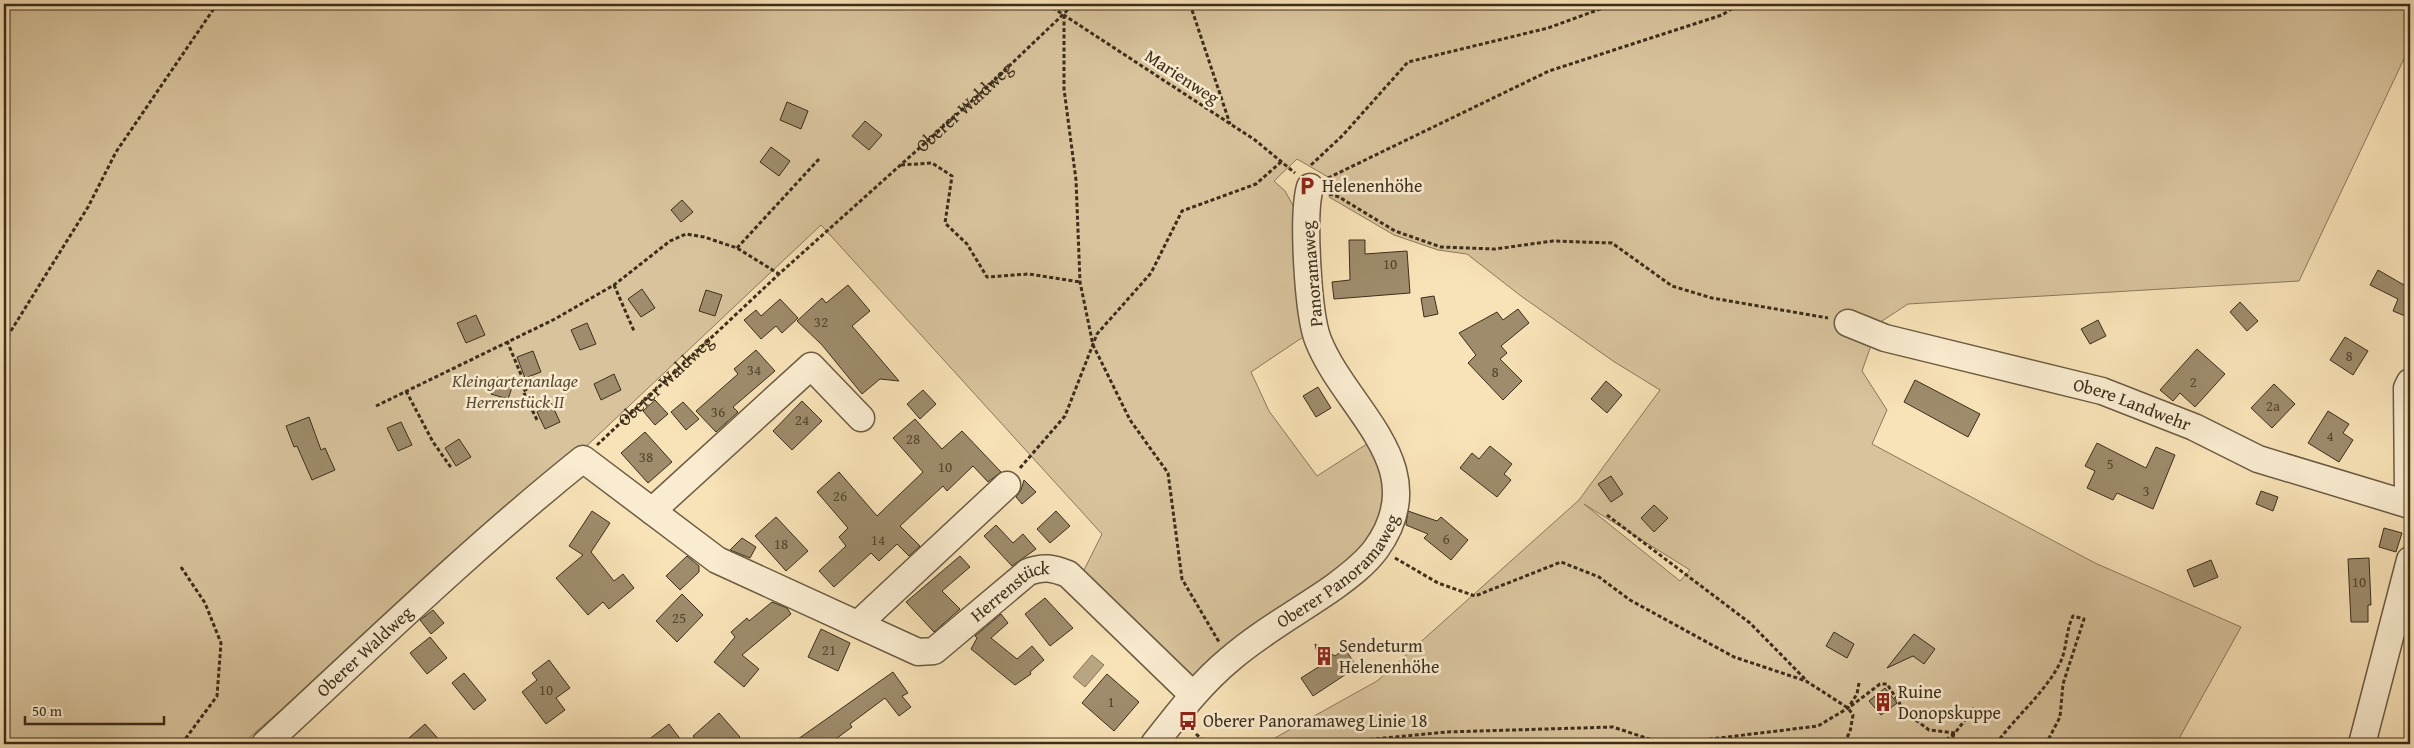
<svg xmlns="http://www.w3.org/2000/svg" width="2414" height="748" font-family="'Gentium Book Plus',serif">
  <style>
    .green { fill: #d8c39c; stroke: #8a785c; fill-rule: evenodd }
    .water { fill: #b8a582; stroke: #867559 }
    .building { fill: #9e8c6c; stroke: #3c2e1b }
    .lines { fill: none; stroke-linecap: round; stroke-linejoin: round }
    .minor-casing { stroke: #6b5b42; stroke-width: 29 }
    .path { stroke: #3c2e1b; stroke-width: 3; stroke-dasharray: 4 2.5; stroke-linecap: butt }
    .minor { stroke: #faecd0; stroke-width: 26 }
    .labels { text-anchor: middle; stroke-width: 5; stroke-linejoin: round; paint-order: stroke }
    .number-label { font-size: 15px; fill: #54462f }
    .street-label { font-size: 18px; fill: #3c2e1b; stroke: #faecd0 }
    .poi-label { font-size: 18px; fill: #3c2e1b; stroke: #faecd0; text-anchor: start }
    .park-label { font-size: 18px; font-style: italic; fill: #5b4c35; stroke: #faecd0 }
  </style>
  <rect width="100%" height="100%" fill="#f8e2b7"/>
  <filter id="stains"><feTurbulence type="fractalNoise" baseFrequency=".004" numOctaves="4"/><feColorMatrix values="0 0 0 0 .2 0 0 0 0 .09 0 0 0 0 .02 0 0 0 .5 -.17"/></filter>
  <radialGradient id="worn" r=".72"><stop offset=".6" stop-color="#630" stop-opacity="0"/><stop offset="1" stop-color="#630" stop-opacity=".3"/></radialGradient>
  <path class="green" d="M4,4h2406v42l-111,235 -391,23 -29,19 -17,48 25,39 -15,34 223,119 146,64 -65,117h-912l113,-63 202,-181 81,-110 -47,-29 -92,-65 -54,-42 -29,-4 -44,-15 -65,-38 6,-16 -38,-22 -23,22 11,10 10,18 17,122 -61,41 18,39 48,65 56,-36 14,64 -21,47 -178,131 -106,-108 20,-40 -281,-309 -261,246 -36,26 -282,247h-238zM1584,504l106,66 -10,11z"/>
  <path class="water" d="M1092,655l12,10 -19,22 -12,-10z"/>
  <path class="building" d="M787,102l21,9 -7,18 -21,-9z
    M865,121l17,14 -13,15 -17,-14z
    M771,147l19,14 -11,15 -19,-14z
    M682,200l11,12 -12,10 -10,-12z
    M1349,240h16v14l42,-3 3,42 -76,6 -2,-17 18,-2z
    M2378,270l26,15 6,-14v47l-17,-7 5,-12 -28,-14z
    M848,285l22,26 -18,15 47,55 -19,-2 -18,15 -40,-49 -25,-24 25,-23 4,5z
    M642,289l13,19 -14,9 -13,-18z
    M706,290l16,5 -7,21 -16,-5z
    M1434,296l4,18 -14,3 -3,-19z
    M780,299l18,19 -16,15 -6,-7 -15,13 -17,-19 12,-10 5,6z
    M2240,302l18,19 -11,10 -17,-19z
    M1518,309l11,14 -28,23 6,7 -7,6 22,22 -19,19 -35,-37 8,-8 -17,-22 38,-21 6,8z
    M476,315l9,20 -19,8 -9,-20z
    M2098,320l8,16 -16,8 -9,-15z
    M587,323l9,21 -16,6 -9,-20z
    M2345,337l23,14 -15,24 -23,-15z
    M2197,349l28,25 -30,33 -15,-14 -7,8 -13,-11z
    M756,350l19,21 -42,36 5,5 -22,20 -20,-21 42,-37 -4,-5z
    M533,351l8,21 -16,6 -8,-21z
    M614,374l7,16 -20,10 -7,-16z
    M497,377l17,5 -6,17 -17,-5z
    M1915,380l65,34 -12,23 -64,-35z
    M1606,381l16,14 -15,18 -16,-14z
    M2274,384l21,20 -23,24 -21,-20z
    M1318,387l13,21 -15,9 -13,-21z
    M923,390l13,14 -16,15 -13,-15z
    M655,400l13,14 -13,11 -12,-14z
    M802,401l20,20 -30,29 -19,-19z
    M683,402l16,17 -13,11 -15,-18z
    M551,403l9,19 -15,7 -8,-17z
    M2328,411l21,13 -6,9 10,7 -14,22 -31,-19z
    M309,417l12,33 4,-2 10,22 -23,10 -15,-34 -3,1 -8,-21z
    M915,419l27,30 20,-18 39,41 -13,10 -15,-16 -26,25 -4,-5 -43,40 20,20 -11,10 -12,-12 -18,17 -8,-8 -37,34 -15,-16 27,-25 -7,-9 9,-9 -31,-36 22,-20 38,44 46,-44 -30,-34z
    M401,422l11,23 -14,6 -11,-23z
    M645,432l27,30 -24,21 -27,-30z
    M459,439l12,18 -15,9 -11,-18z
    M2097,443l49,25 10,-21 19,8 -22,54 -36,-16 -4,7 -26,-12 8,-17 -10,-5z
    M1490,446l22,18 -8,10 7,6 -14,17 -37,-29 12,-15 7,6z
    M1611,476l12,18 -12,8 -13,-18z
    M1024,480l12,12 -14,12 -6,-7 5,-7z
    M2261,491l17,6 -5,14 -17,-7z
    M1654,505l14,13 -14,14 -13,-14z
    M592,511l18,12 -19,29 23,29 9,-7 11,14 -25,21 -6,-7 -15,13 -32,-37 27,-23 -14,-9z
    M1056,511l14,15 -20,17 -13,-14z
    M1408,511l29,10 4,-4 27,23 -17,20 -27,-22 4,-4 -22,-9z
    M776,517l32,34 -22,20 -31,-35z
    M996,525l17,18 10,-9 13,15 -24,17 -28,-30z
    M2384,528l18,5 -6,19 -17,-5z
    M742,538l14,9 -6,11 -20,-8z
    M687,556l12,10v6l-19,18 -14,-14z
    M960,556l10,11 -28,24 18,18 -26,23 -28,-30z
    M2369,558l2,47h-3v17h-17l-3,-63z
    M2211,560l7,17 -24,10 -7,-17z
    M682,594l21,21 -26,27 -21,-21z
    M1045,598l28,30 -23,18 -25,-32z
    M772,602l15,6 4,6 -49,41 17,14 -15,18 -30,-25 21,-25 -4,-5 16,-14 2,3z
    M433,610l11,13 -13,11 -11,-14z
    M1001,614l7,9 -17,15 26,21 15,-13 12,14 -14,12 1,2 -16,11 -44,-36 6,-11 -2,-2z
    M821,629l29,14 -12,28 -30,-14z
    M1834,632l20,12 -7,14 -21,-12z
    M1914,634l21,15 -11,15 -11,-8 -26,12z
    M430,637l17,21 -20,16 -17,-21z
    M1315,644l20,12 10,-7 12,18 -44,29 -12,-18 19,-12z
    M549,660l21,28 -14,10 9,12 -19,14 -24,-32 15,-12 -5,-7z
    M893,672l15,21 -6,3 9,11 -12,9 -14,-18 -35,26 2,3 -23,17h-38z
    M464,673l22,27 -12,10 -22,-27z
    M1107,674l32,28 -25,29 -32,-28z
    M1885,688l12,15 -16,12 -12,-14z
    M719,713l21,24 -9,7h-31l-7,-8z
    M425,724l18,20h-41z
    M669,724l15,20h-41z"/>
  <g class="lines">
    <g class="minor-casing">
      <g id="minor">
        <path id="s2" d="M1848,323l37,15 217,53 92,36 64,32 152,46"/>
        <path d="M2410,382l-3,6 1,105 2,2"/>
        <path d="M652,511l159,-145 50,52"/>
        <path d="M858,624l149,-139"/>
        <path id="s3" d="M265,744c104,-96 207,-196 318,-285l134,101 201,92 16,-1 94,-79c15,-6 25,-4 40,2l125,121"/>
        <path id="s4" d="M1154,744c23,-29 46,-60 75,-84 32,-28 71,-49 105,-73 15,-11 31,-23 42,-38 60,-83 -30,-138 -58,-209 -10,-26 -16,-125 -8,-153"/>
        <path d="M2362,744l48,-184"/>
      </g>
    </g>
    <g class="path">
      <path d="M1047,4l208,136 40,33"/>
      <path d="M1190,4l40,120"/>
      <path d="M1064,15v74l12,91 4,102 13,63 37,75 38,53 14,106 37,63"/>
      <path d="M901,165l31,-2 20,13 -7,47 22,21 20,33 42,-3 51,8"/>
      <path d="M1311,165l32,-30 65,-73 140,-34 66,-24"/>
      <path d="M1328,178l221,-107 173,-56 17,-11"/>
      <path d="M1329,194l10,3 56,34 46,16 54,2 58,-8 59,2 60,43 40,12 116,20"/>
      <path d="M737,248l82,-89"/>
      <path d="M614,285l20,46"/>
      <path d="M507,341l20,48 -4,2 15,31"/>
      <path d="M4,342l84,-135 28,-55 101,-148"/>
      <path d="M406,391l27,51 19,27"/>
      <path d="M376,406l179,-87 59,-34 56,-44 16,-7 18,3 33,11 42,26"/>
      <path id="s1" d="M597,445l182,-171 204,-183 91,-87"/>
      <path d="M1020,468l45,-52 32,-82 54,-61 31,-62 74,-27 25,-22"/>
      <path d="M1607,515l143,108 56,57"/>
      <path d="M1395,558l43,25 37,13 86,-34 38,15 31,23 104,57 72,24 42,27 5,7 -3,17 -7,12"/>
      <path d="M181,567l24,36 16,40 -4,53 -31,42 -2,6"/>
      <path d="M1851,706l29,-22h7l13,20v4l29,22 26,3"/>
      <path d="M1196,734l11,10"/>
      <path d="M1344,744l10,-3 92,-9 167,-5 51,17"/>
      <path d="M1670,744l148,-18 30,-18 9,-14 2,-11"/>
      <path d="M1941,744l14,-11 19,-25"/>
      <path d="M1951,744l3,-11"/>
      <path d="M1996,744c20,-28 50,-52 65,-83 6,-14 5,-31 12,-45l11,3 -21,65 -3,33 -14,27"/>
    </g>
    <use href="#minor" class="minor"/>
  </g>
  <defs>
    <g id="parking-bare" transform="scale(1.5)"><path d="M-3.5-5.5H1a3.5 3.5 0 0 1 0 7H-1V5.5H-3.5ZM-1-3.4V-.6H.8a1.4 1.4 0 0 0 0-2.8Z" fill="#8f2418" stroke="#faecd0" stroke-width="2.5" paint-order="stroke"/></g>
    <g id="building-bare" transform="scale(1.5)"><path d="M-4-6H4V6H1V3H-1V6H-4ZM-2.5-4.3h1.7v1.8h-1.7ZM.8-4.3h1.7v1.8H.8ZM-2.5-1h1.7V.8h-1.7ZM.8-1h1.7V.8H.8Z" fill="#8f2418" stroke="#faecd0" stroke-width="2.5" paint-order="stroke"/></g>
    <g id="bus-bare" transform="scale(1.5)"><path d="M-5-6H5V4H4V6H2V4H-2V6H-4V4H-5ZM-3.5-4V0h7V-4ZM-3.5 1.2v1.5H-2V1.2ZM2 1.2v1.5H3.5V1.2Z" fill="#8f2418" stroke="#faecd0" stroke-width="2.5" paint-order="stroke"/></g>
  </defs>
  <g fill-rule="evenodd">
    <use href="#parking-bare" x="1307" y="186"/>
    <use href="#building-bare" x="1324" y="656"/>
    <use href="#building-bare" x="1883" y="702"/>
    <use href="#bus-bare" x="1188" y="721"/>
  </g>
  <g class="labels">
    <g class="number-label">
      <text x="1390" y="269">10</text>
      <text x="821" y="327">32</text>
      <text x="2349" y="361">8</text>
      <text x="754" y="375">34</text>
      <text x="1495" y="377">8</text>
      <text x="2193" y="387">2</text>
      <text x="2273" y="411">2a</text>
      <text x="718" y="417">36</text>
      <text x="802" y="425">24</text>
      <text x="2330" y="441">4</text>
      <text x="913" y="444">28</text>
      <text x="646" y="462">38</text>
      <text x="2110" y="469">5</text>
      <text x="945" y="472">10</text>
      <text x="2146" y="496">3</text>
      <text x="840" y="501">26</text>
      <text x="1446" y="544">6</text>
      <text x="878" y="545">14</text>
      <text x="781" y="549">18</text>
      <text x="2359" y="587">10</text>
      <text x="679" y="623">25</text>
      <text x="829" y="655">21</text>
      <text x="546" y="695">10</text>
      <text x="1111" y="707">1</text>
    </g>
    <g class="street-label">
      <text transform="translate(1182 77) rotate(33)" y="6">Marienweg</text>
      <text dy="6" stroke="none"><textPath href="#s1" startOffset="499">Oberer Waldweg</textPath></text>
      <text transform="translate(1312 274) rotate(-95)" y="6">Panoramaweg</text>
      <text dy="6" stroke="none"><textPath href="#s1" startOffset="94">Oberer Waldweg</textPath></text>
      <text dy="6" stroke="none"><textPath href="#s2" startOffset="296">Obere Landwehr</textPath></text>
      <text dy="6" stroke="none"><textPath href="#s4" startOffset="255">Oberer Panoramaweg</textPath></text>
      <text dy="6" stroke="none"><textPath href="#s3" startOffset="930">Herrenstück</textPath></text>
      <text dy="6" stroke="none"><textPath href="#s3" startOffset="136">Oberer Waldweg</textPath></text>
    </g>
    <g class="poi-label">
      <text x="1322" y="192">Helenenhöhe</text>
      <text x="1339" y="652">Sendeturm<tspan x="1339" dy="21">Helenenhöhe</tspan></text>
      <text x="1898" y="698">Ruine<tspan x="1898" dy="21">Donopskuppe</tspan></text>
      <text x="1203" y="727">Oberer Panoramaweg Linie 18</text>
    </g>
    <g class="park-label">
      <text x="515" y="387">Kleingartenanlage<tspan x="515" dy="21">Herrenstück II</tspan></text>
    </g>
  </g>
  <rect width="2414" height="748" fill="none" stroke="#f8e2b7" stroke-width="20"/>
  <rect x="5" y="5" width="2404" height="738" fill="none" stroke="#3c2e1b" stroke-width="2.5"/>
  <rect x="10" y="10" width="2394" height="728" fill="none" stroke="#3c2e1b"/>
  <path d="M25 716v8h139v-8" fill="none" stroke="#3c2e1b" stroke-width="2.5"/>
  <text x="32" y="716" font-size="15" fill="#3c2e1b" stroke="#faecd0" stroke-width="4" paint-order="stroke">50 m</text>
  <rect width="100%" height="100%" filter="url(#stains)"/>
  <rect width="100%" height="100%" fill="url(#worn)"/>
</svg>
